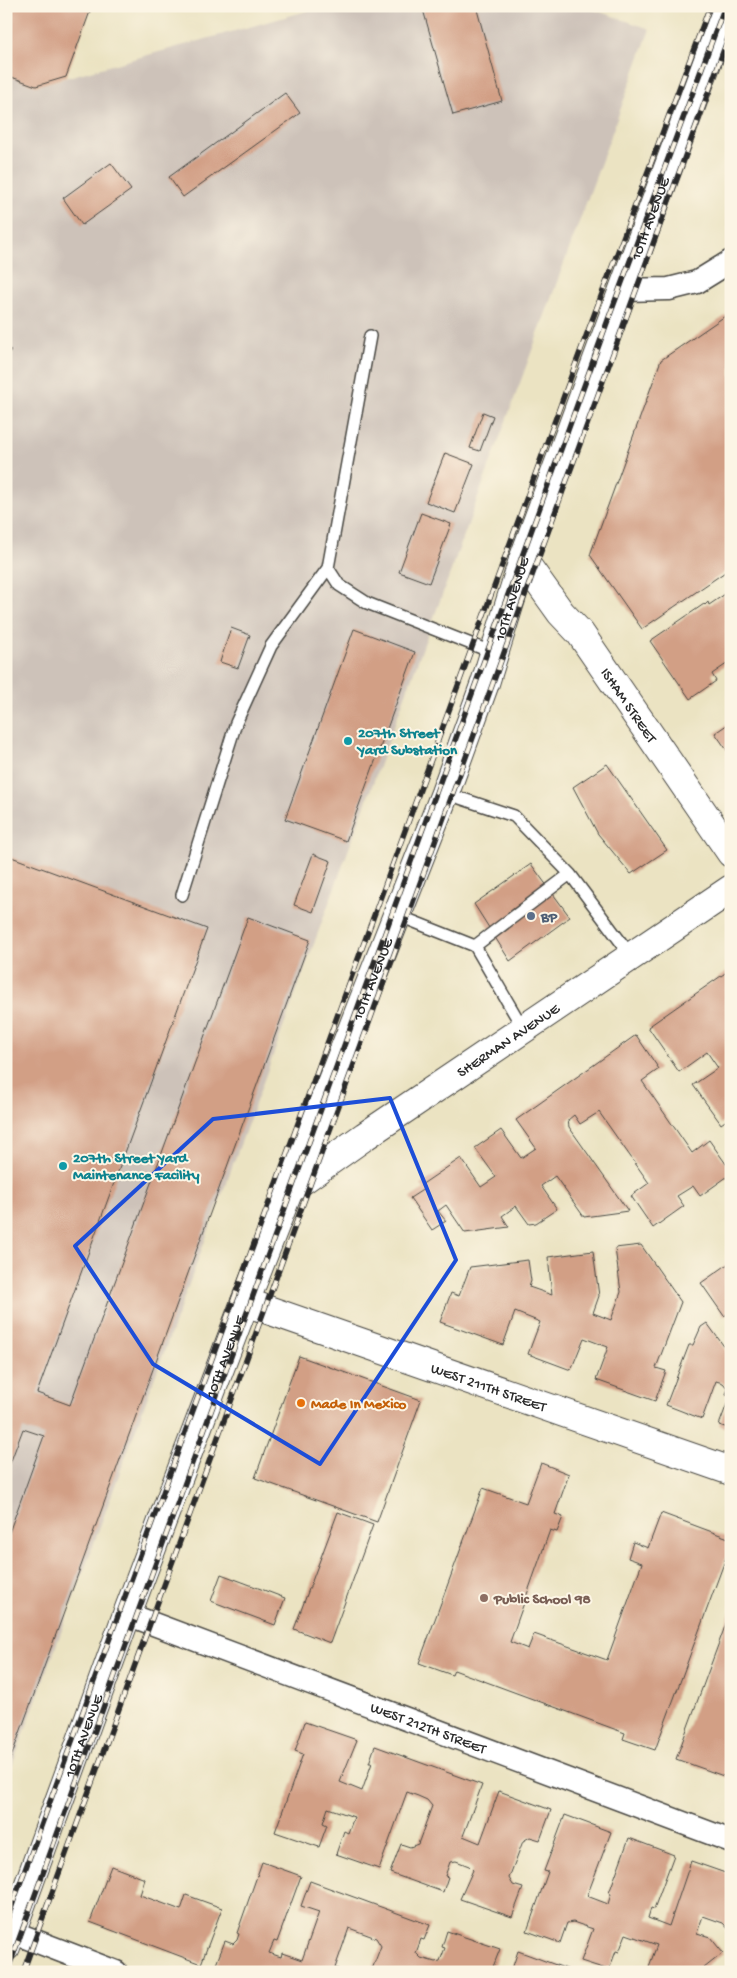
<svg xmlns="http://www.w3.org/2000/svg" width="737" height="1978" font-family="'Gochi Hand',sans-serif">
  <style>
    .industrial { fill: #cdc2b9 }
    .building { fill: #d29f85 }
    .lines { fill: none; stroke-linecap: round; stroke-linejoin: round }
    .service-casing { stroke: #484742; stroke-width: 14 }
    .minor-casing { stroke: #484742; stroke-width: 25 }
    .tertiary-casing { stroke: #484742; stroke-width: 30 }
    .secondary-casing { stroke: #484742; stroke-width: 30 }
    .primary-casing { stroke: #484742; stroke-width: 30 }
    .service { stroke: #fff; stroke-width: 11 }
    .minor { stroke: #fff; stroke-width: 22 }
    .tertiary { stroke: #fff; stroke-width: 28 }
    .secondary { stroke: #fff; stroke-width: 28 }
    .primary { stroke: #fff; stroke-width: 28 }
    .rail-casing { stroke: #2b2b2b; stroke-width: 5.5 }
    .rail { stroke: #fcf5e5; stroke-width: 4; stroke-dasharray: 11; stroke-linecap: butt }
    .marked { fill: none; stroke: #1d4ed8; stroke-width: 4; stroke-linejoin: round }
    .culture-dot { fill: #0f9aa8; stroke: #fcf5e5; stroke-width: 2 }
    .service-dot { fill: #5c6f8a; stroke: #fcf5e5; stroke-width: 2 }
    .food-dot { fill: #e8710a; stroke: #fcf5e5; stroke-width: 2 }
    .education-dot { fill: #8d6e63; stroke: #fcf5e5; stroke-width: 2 }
    .labels { text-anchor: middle; stroke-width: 4; stroke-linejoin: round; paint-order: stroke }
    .street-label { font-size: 15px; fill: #2b2b2b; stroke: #fcf5e5 }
    .culture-label { font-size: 15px; font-weight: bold; fill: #0d838f; stroke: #fcf5e5; text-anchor: start }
    .service-label { font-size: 15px; font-weight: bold; fill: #4e5e75; stroke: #fcf5e5; text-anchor: start }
    .food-label { font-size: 15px; font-weight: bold; fill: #c56008; stroke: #fcf5e5; text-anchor: start }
    .education-label { font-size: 15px; font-weight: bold; fill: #785e54; stroke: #fcf5e5; text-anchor: start }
  </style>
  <rect width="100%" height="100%" fill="#fcf5e5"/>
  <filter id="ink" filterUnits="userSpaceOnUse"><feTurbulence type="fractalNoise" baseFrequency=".02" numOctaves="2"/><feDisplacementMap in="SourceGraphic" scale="10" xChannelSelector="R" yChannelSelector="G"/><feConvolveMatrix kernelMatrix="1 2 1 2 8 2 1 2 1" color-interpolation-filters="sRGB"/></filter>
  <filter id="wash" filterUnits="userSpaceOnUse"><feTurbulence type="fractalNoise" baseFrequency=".0096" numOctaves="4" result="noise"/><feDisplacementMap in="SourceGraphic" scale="20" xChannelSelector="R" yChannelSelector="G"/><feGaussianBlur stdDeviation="1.12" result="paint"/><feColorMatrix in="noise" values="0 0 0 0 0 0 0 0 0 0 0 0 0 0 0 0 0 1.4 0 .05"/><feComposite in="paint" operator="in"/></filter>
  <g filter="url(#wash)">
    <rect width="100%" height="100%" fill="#ebe3c2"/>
    <path class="industrial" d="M325,6h258l67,23 -644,1753v-1703l6,-2 24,9z"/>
    <g id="blocks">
      <path class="building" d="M6,6h86l-26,71 -30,9 -30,-11z
        M422,6h54l26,95 -49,14z
        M285,93l15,20 -117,84 -14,-20z
        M111,163l20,27 -49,35 -19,-27z
        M731,312v256l-89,61 -52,-74 71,-195z
        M6,347l5,3 -5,7z
        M483,412l10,4 -13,35 -10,-3z
        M445,453l29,11 -19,49 -29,-11z
        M421,513l30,11 -22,59 -30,-11z
        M731,590v71l-19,13 4,7 -26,18 -40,-58 54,-37 1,1 3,-3 1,3z
        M231,628l19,7 -12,33 -18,-6z
        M354,629l61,23 -69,189 -61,-22z
        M731,722v34l-16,-23z
        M607,764l60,86 -36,24 -33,-40 -25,-47z
        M313,854l18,7 -18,51 -19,-7z
        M6,855l201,74 -170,464 33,12 178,-488 62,23 -304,831v-230l38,-105 -21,-7 -17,45z
        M531,864l39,53 -60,44 -36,-57z
        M731,969v67l-3,2 3,3v76l-10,7 -28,-39 25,-17 -11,-16 -28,20 -31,-45z
        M636,1035l23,34 -17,12 50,72 17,-13 22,31v3l-31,22 -7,-10 -16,10 7,10 -31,22 -22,-32 18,-13 -50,-71 -19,12 -6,-9 -6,5 1,7 59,84 -44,6 -29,-41 -14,10 16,23 -21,14 -7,1 -13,-18 -14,10 7,11 -44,6 -19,-28 -8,6 8,10 -14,9 -22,-32 14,-9 -3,-4 40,-27 20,29 15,-10 -21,-29 26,-18 20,28 15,-10 -20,-28z
        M641,1245l40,57 -25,66 10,3 -11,30 -59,-21 12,-33 -24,-9 -13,32 -43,-16 12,-32 -25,-10 -12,33 -63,-23 11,-29 8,3 11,-29 58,-7 3,21 -2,6 23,8 -4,-38 45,-6 6,45 -6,17 18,7 10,-28 -6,-44z
        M731,1262v50l-7,4 -23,-33z
        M707,1323l24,33v73l-12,-4 11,-29 -4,-2 2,-5 -5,-6 -7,-2 -14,38 -36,-14 23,-60h4l8,-18z
        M299,1356l122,44 -44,122 -122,-44z
        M541,1463l28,11 -14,40 8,3 -6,15 -7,-2 -40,112 18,7 6,-15 73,26 35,-97 -14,-5 5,-16 15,6 13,-35 70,26v5l-76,206 -32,-11 2,-6 -171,-63 -2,5 -33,-12 64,-175 43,15z
        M338,1512l35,13 -43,118 -36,-14z
        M221,1574l64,24 -10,27 -64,-24z
        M731,1610v163l-2,5 -53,-19z
        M305,1722l52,18 -17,42 22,9 10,-28h-3l6,-17 107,39 -19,51 17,7 19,-52 52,19 -11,30 -10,-3 -7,4 -14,37 4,7 10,3 -11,29 -52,-18 13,-29 -4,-4 -13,-5 -6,1 -5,14 3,1 -5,15 -53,-19 11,-29 9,3 8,-3 14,-38 -5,-6 -9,-4 -11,-4 -28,77 -43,-15 8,-23 4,2 6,-16 -26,-9 -5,15 4,2 -8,22 -44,-15 28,-78 -8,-3z
        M565,1815l46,17 -24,64 21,8 3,-10 -2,-1 20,-55 45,17 -20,54 -3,-1 -3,10 21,8 22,-65 40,14v57l-8,-9 -20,-7 -6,17 13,4 13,16 -24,19h-52l10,-27 -31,-11 -7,18 -3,-1 -7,19 -28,-9 12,-32 -20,-7 -6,1 -7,20 -33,-12 21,-59 -4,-1z
        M262,1862l39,14 -24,66 -3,-1 -5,12 12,4 1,-4 20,7 17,-48 -18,-6 9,-25 120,44 -6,15 -3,-1 -5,14 5,5 14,4 5,-1 5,-13 -3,-1 5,-16 53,18 -9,23h-120l10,-26 -5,-8 -27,-10 -14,40 10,4h-118l-12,-5 10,-26 8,3 4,-4 2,-6 -2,-1z
        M111,1866l34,13 -5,16 41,15 5,-15 36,13 -21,56 -111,-42z
        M518,1951l57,21h-64z"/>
    </g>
  </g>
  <g filter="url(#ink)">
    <use href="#blocks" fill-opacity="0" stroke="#484742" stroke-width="1"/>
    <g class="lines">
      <g class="service-casing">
        <path id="service" d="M370,336l-42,232 11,17 28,18 127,50
          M445,793l69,23 56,58 62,83
          M182,895l54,-172 35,-77 57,-78
          M397,915l78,31 49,84
          M475,946l95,-72"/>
      </g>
      <g class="minor-casing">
        <g id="minor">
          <path d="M623,290l46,-1 28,-7 34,-21"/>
          <path id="s1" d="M127,1614l604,227"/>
          <path d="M12,1932l104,40"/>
        </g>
      </g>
      <g class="tertiary-casing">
        <g id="tertiary">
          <path id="s2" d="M523,560l38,53 19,20 151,220"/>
          <path id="s3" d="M245,1302l486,169"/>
        </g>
      </g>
      <g class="secondary-casing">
        <g id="secondary">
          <path id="s4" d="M286,1192l79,-56 366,-247"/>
        </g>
      </g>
      <g class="primary-casing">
        <g id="primary">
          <path id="s5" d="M6,1947l121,-333 118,-312 200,-509 40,-110 38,-123 205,-554"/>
        </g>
      </g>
      <use href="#service" class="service"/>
      <use href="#minor" class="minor"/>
      <use href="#tertiary" class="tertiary"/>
      <use href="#secondary" class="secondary"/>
      <use href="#primary" class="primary"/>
      <g class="rail-casing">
        <path id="rail" d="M6,1922l567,-1551 137,-365
          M7,1972l601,-1652 117,-314
          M23,1972l708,-1942"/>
      </g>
      <use href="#rail" class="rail"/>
    </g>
  </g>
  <path class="marked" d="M390,1098l66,162 -136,204 -167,-100 -78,-118 138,-127z"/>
  <g class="culture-dot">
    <circle cx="348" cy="741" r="5"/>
    <circle cx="63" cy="1166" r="5"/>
  </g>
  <circle class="service-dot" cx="531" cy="916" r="5"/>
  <circle class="food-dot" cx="301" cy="1403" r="5"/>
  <circle class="education-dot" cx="484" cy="1598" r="5"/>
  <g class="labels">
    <g class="street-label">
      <text dy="5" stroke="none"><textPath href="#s5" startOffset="1845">10TH AVENUE</textPath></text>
      <text dy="5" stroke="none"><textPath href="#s5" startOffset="1440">10TH AVENUE</textPath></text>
      <text dy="5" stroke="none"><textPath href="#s2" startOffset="180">ISHAM STREET</textPath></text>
      <text dy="5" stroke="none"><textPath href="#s5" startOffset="1035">10TH AVENUE</textPath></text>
      <text dy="5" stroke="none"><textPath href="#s4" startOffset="269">SHERMAN AVENUE</textPath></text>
      <text dy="5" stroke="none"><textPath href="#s5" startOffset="630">10TH AVENUE</textPath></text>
      <text dy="5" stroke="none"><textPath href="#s3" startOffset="258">WEST 211TH STREET</textPath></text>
      <text dy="5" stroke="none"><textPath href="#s1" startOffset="322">WEST 212TH STREET</textPath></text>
      <text dy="5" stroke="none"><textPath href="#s5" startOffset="225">10TH AVENUE</textPath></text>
    </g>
    <g class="culture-label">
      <text x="358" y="737">207th Street<tspan x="358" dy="17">Yard Substation</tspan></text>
      <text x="73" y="1162">207th Street Yard<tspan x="73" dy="17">Maintenance Facility</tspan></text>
    </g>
    <g class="service-label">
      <text x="541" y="921">BP</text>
    </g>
    <g class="food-label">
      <text x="311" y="1408">Made In Mexico</text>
    </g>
    <g class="education-label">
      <text x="494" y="1603">Public School 98</text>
    </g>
  </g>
  <rect width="737" height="1978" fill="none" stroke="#fcf5e5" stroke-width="25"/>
</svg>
